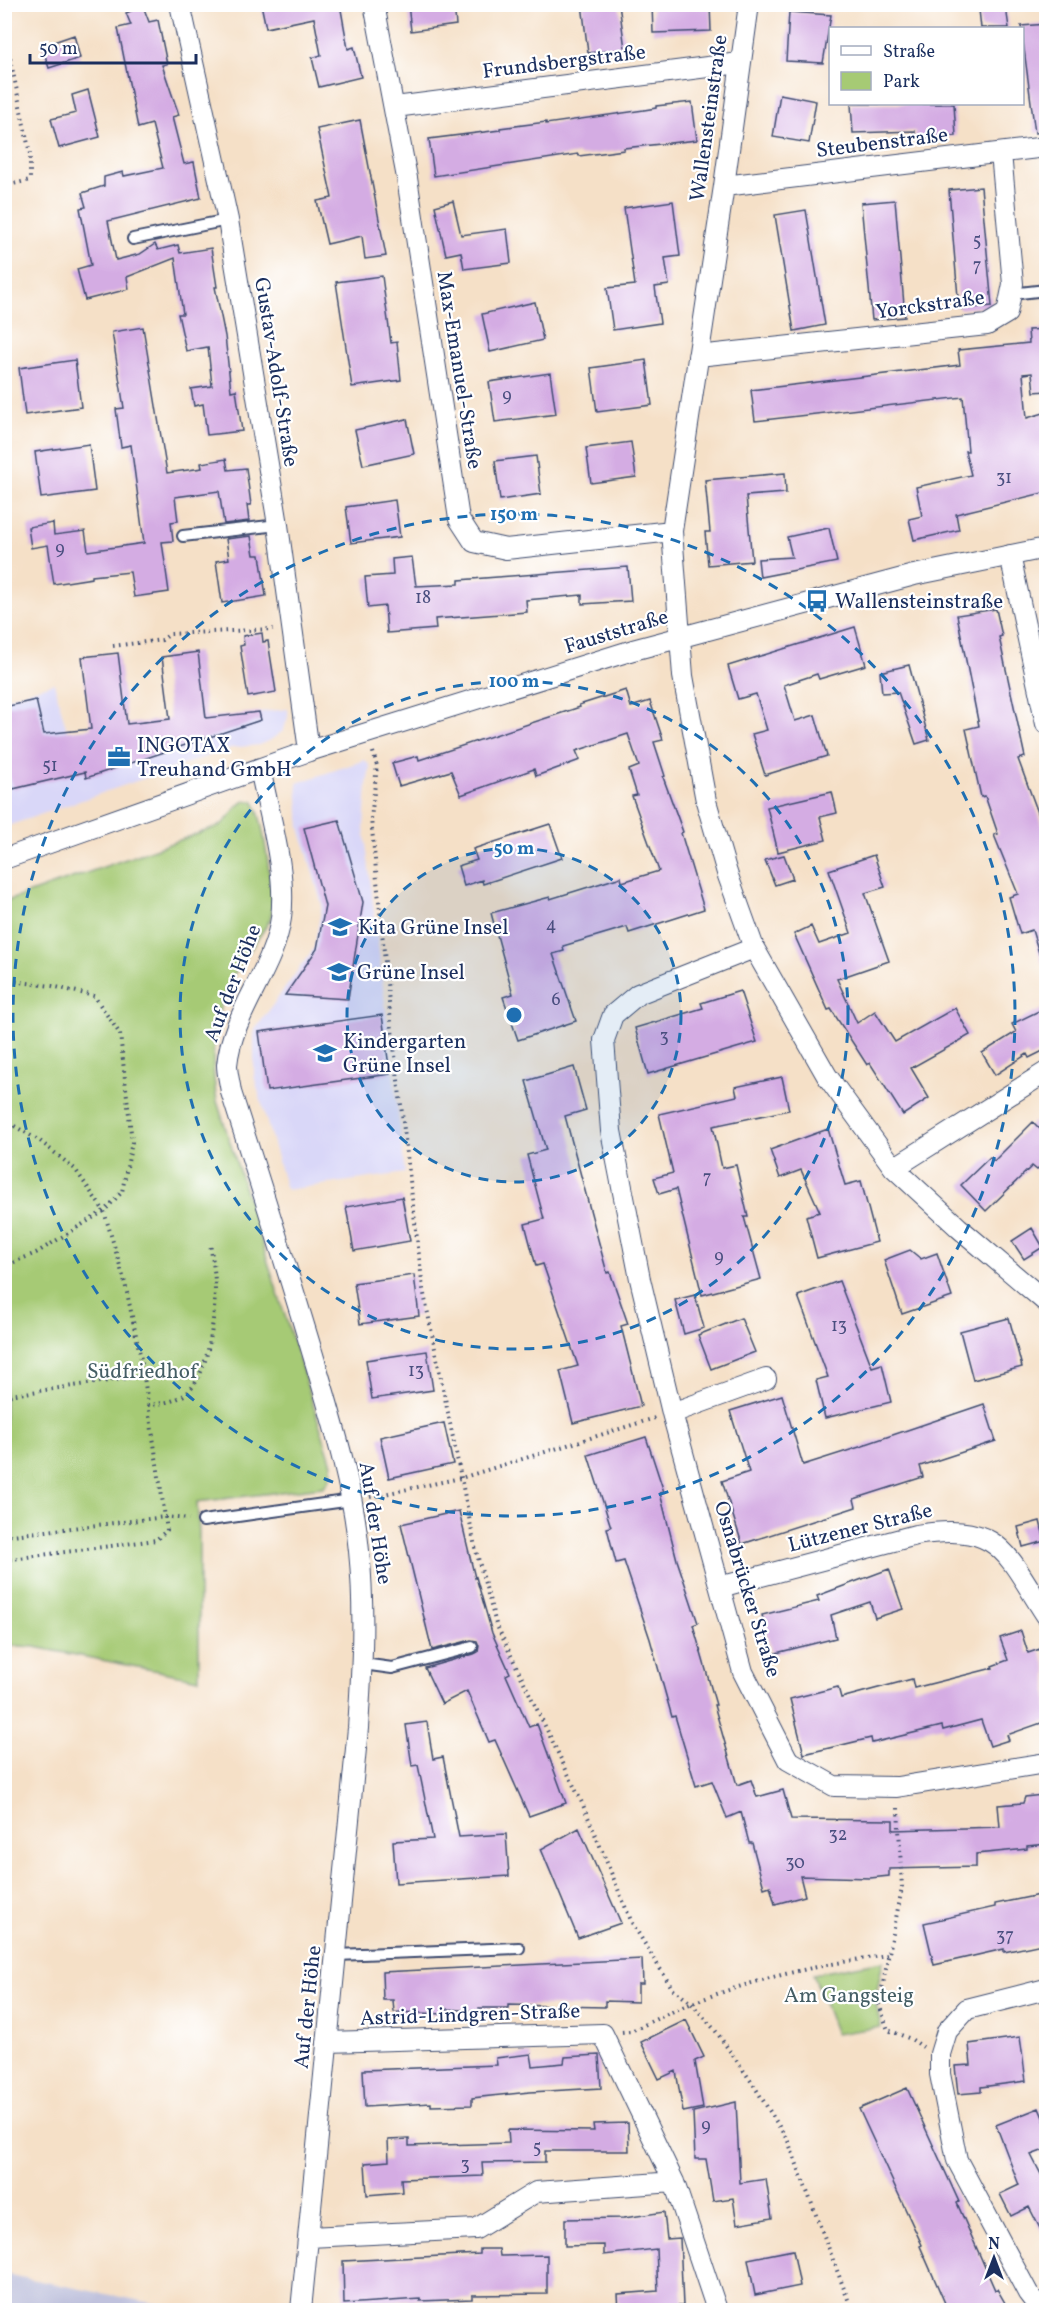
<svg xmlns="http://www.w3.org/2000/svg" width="1051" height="2315" font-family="Vollkorn,serif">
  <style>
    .built { fill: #d9d7f8 }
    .industrial { fill: #c0c2dd }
    .green { fill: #a6ca74; stroke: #607c69; stroke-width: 1.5 }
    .building { fill: #d4ace3 }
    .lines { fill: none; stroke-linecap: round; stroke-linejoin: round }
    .lane-casing { stroke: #3c4a6e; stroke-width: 14 }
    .street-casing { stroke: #3c4a6e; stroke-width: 22 }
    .path { stroke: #3c4a6e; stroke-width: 4; stroke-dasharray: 1.5 4.5; stroke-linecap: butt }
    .lane { stroke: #fff; stroke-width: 10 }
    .street { stroke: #fff; stroke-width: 20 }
    .ring { fill: none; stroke: #1f6fb2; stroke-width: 3; stroke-dasharray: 10 8 }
    .labels { text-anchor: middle; stroke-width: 4.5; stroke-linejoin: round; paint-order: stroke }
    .number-label { font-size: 18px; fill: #494e7f }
    .street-label { font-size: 21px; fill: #1b2f5e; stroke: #fff }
    .poi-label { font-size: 21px; fill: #1b2f5e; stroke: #fff; text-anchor: start }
    .park-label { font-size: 21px; fill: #455e65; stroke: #fff }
    .centre { fill: #1f6fb2; stroke: #fff; stroke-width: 3 }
    .ring-label { font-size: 18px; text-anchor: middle; font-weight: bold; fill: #1f6fb2; stroke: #fff; stroke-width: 4.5; stroke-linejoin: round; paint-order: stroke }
  </style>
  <rect width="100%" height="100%" fill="#fff"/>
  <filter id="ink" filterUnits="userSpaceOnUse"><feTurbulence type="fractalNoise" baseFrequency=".0167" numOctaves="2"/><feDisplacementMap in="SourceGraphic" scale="12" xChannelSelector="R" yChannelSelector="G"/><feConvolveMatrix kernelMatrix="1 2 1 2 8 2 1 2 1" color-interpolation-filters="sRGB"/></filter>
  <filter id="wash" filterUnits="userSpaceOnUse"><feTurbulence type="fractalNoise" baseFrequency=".008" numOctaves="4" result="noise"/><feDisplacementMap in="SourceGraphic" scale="24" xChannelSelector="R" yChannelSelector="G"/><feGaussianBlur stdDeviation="1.35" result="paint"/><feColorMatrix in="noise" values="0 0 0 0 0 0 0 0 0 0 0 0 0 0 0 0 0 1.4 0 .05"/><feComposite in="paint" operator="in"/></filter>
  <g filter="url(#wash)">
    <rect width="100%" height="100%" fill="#f5e0c7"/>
    <path class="built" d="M54,683l13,48 101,-11 1,2 119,-13v8l-5,14 -14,10 -10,4 -28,3 -226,79 -1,-128z
      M365,760l5,6 -3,19 -3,42 41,346 -119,17 -32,-114v-45l60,-83 8,-43 -22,-77 -3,-45z"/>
    <path class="industrial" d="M5,2274l182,36h-182z"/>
    <path class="green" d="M245,801h8c10,10 20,93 19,110l-2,9c-12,20 -27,38 -38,58 -20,38 -22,82 -15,123l115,363c0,10 -1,16 -9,23l-126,15 2,31v146l-164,-32 -30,-2 -1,-743 213,-75c15,-7 15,-20 28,-26z
      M883,1961l-8,39 6,27 -45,7 -23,-60z"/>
    <g id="blocks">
      <path class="building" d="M261,4h79l8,45 6,-2 7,30 -42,10 -7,-29 9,-3 -7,-37 -48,10z
        M408,4h46l2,21 -45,6z
        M582,4h37l6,45 -37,4z
        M652,4h58l1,27 -58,2z
        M143,6l6,16 9,-2 9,44 -5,1 17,50 -7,2 12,47 10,-2 7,36 -93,23 8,39 24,-6 15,-10 3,6 20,-5 2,8 31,-5 6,39h-2l10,49 6,55 5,-1 6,41 -35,4 -4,-31 -9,2 -3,-17 21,-3 -4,-39 -22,4 -8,-37h5l-8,-56 -48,19 2,12 -44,11 -8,-31 14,-4 -11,-57 6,-1 -4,-14 22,-7v-9l19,-5 1,4 39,-8 -11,-44 -14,4 -20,-100 13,-3 -5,-12z
        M1006,7l3,21h-28l-2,-18z
        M789,12l42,3 -8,48 -37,-2z
        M1047,24v108l-12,1 -14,-107z
        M74,35l6,23 -31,10 -7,-22z
        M88,90l12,47 -41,11 -8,-29 25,-6 -4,-18z
        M780,94l36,7 -7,42 -36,-6z
        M692,102l5,38 -73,8v2l-45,6 -1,-2 -144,22 -5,-37 71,-9v-2l46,-6v2l98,-14 12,-2v-2z
        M851,104h103l2,32 -41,3v-8l-62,2z
        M360,120l26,136 -21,3 -3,-23 -35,8 -10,-43 15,-3 -15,-69z
        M981,187l11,119 -33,3 -10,-119z
        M895,200l10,117 -33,3 -11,-117z
        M453,201l8,34 46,-6 4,34 -47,6 -3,-17 -15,3 -11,-49z
        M673,201l7,55 -15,2 4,27 -14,2 5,36 -47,7 -6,-42 28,-3 -11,-77z
        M806,210l19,115 -31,6 -19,-116z
        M382,276l9,67 6,-1 4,38 -49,7 -16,-105z
        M535,302l8,38 -53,12 -8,-38z
        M143,327l24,146 35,-5 -1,-5 25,-4 2,11 18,-2 5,37h-4l2,16 -25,3 -5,-33 -44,6 3,24 -7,1 2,19 -11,1 7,50 -35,5 -4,-25 -38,4v2l-38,6 -6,-39 -17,3 -3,-21 25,-4 1,12 31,-4 3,20 56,-8 -13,-98 -10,2 -5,-38 8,-1 -12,-76z
        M1047,329v62l-13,1 -2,-19 -9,1 4,44 20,-6v80l-91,22 3,16 -45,10 -5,-21 13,-3 -6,-29 55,-12 -6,-24h3l-5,-54 -208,24 -4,-31 209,-25 -2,-15 71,-7 -1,-13z
        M75,360l6,47 -56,8 -6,-47z
        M646,360l6,45 -55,7 -6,-44z
        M550,373l6,41 -61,8 -6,-40z
        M407,419l7,35 -51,11 -8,-35z
        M631,442l5,35 -45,6 -5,-35z
        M89,444l6,47 -54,7 -6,-46z
        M536,456l5,38 -41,6 -5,-39z
        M785,473l1,20 -40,3 6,65 -44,4 -3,-33h5l-5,-52z
        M395,500l5,37 -49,6 -5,-36z
        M829,528l8,34 -77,15 -2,-18 34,-2 -5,-20z
        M251,536l3,19h6l6,41 -44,7 -6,-42 13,-2 -3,-20z
        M412,557l4,29 43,-2v-4l169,-13 3,34 -49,3v-9l-56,5 1,12 -92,7 1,10 -49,4 -2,-27 -17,2 -3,-31 28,-2 -1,-16z
        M996,609l6,27 -3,1 26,120 -7,2 29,78v126h-5l-10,-33 -12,4 -11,-37 9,-3 -24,-59 4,-1 -13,-38 -4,1 -15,-68 13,-3 -22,-111z
        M855,627l11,38 -47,14 -2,-5 -33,11 11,36 20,-6 12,41 -62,19 -13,-41 15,-4 -11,-36 -18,5 -10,-33z
        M262,633l1,9 5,-1 8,51 -28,5 -8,-51 4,-1 -1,-9z
        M198,652l8,66 53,-6 2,8 -175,58 -1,-6 -72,17 -9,-34v-48l32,-7 8,34 47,-5 -9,-72 36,-4 9,71 43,-5 -8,-62z
        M909,665l20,75 -13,4 -18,-52 -16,1 -2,-21z
        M626,690l5,17 19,-6 13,39 -9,2 11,34 -2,1 20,55 -2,1 23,76 -75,24 -2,-6 -64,19 1,5 -11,3 23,67 -58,19 -15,-43 10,-3 -22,-81 59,-16v2l71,-22 1,5 37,-11 -27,-75 5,-1 -8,-25 10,-4 -11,-32 -52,17 4,9 -44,16 -2,-7 -73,26 -10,-24 -52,15 -7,-23 26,-7 1,4 161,-53 -1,-2z
        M832,792l5,21 -17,4 6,23 -48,12 -11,-45z
        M339,820l24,82 -15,97 -63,-4 32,-46 8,-43 -21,-78z
        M550,824l12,34 -79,26 -1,-4 -18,6 -6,-20 19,-6 -4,-11z
        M784,855l9,24 -18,6 -10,-25z
        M874,855l11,32 -20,6 24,68 -52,18 20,44 18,-12 20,31 60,-34 15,27 -59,33 18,30 -26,17 -33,-52 -3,2 -36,-56 -3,1 -34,-76 17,-8 8,18 32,-11 -22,-63z
        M740,991l17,51 -109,32 -13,-46 68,-20 -2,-5z
        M1047,1007v42l-18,9 -2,-4 -32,21 -13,-22 34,-21 -4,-8z
        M382,1015l8,59 -123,17 -8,-59z
        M574,1067l12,43 -21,6 42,157 3,-1 18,52 -7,2 20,80 -68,17 -13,-52 18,-5 -35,-102 -7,2 -11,-42 19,-5 -17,-64 19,-5 -20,-69z
        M782,1077l7,33 -76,16 9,42 14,-3 12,52h-4l17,62 -59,16 -26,-106 -17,5 -5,-16 19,-5 -14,-59 78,-18 -2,-9z
        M1033,1122l14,14v25l-10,9 -5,-4 -46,45 -25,-26 29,-28 4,4z
        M828,1129l17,56 16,-4 16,61 -60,16 -11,-42 14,-4 -19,-42 -21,8 -10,-28z
        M402,1197l8,44 -56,10 -8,-44z
        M1032,1228l11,19 -19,12 -12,-18z
        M910,1250l11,9 16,-6 15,44 -50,17 -18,-54z
        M414,1275l5,41 -59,8 -6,-41z
        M839,1281l33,86 10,-3 9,38 -66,16 -9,-38 12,-3 -30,-81z
        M695,1295l9,33 -20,6 -9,-34z
        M741,1318l14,34 -44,17 -13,-34z
        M1009,1318l13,49 -49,13 -13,-49z
        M427,1351l6,39 -61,9 -6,-39z
        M782,1395l21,70 63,-20v-1l118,-40 12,37 -76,25 3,11 -69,22 2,8 -114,37 -20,-63 27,-9 -19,-61z
        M444,1423l9,41 -64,14 -9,-41z
        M646,1437l18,55 -4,1 17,67 21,63 -5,2 23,80h-2l23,80 14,-5 6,17 26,-7 8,29 102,1v10l107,-3 -2,-22 25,-2 2,-6 17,-2 5,49 -20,2v3l-51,5v13l-87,2v7l-19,2 -70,-2 5,20 -30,8 -5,-18 -6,2 -12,-45h-3l-8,-31 -14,6 -15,-37 -16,5 -21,-70 -3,1 -22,-78 -26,-78 -8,2 -9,-35 4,-1 -23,-72z
        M459,1511l16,67 1,-1 16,56 18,40 -4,2 23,52 8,-3 29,79 -37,13 -34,-76 -6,2 -22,-51 -25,13 -17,-36 49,-14 4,-2 1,-6 -2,-5 -6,-1 -39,10 -31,-126z
        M1040,1521l5,20 -22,6 -5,-20z
        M889,1569l14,40 -28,9 -5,-16 -39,13 5,23 -64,16 -10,-39 57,-14 -2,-5z
        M1021,1631l7,22 12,-4 7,21v51l-40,14 2,5 -19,6 -9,-26 -38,10 -1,-4 -70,17 -1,-5 -67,16 -14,-55 48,-12 3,11 71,-19 2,9 79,-20 -1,-2 16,-6 -8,-22z
        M427,1722l6,37 10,-2 16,80 47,-3 3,42 -113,7 -3,-42 40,-2 -15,-74 -6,1 -6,-41z
        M579,1828l42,95 -43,15 -37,-89z
        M1044,1894l3,13v36l-43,9v-3l-70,16 -10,-42 71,-16v-3z
        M642,1959l1,25h-5v18l-33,-1v6l-97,-2v3h-29v3l-34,-2v5l-51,-2 -1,-12h-10l-1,-28z
        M686,2020l18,37 -9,4 8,47 -20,4 -7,-41 -17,8 -18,-37z
        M1020,2037l6,44 -45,6v5l-23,2 -3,-28 16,-1 -2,-21z
        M531,2054l2,12 31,-3 1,-6 34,-2 2,33 -71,4 -58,6v7l-41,1v-3l-66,4 -2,-37 134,-5 -1,-7z
        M907,2088l52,114 -2,1 38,87 2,-1 12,21h-61l-28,-64 2,-1 -63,-136z
        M736,2102l4,81 26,-4 6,39 -35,6 -4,-26 -20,3 -7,-42h-11l-2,-47z
        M1039,2108l8,19v22l-16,6 16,31v56l-18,-35 -18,9 -11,-22 19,-9 -23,-60z
        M628,2123l1,28h-84v11l-63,1 1,13 -82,3 1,13 -35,3 -2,-32 24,-2 -1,-21 21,-1v7l100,-3 -1,-13 86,1 -1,-7z
        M664,2212l3,27 13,-1 3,68h-13l1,4h-52l-1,-16 40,-3 -2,-42 -52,6v-10l-39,1v-27l59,-1z
        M480,2249h19l1,7 47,-1v39l-75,1v4l-52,2v-2l-76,5 -1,-43 137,-7z
        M793,2250l7,36 -45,9 -7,-36z"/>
    </g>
  </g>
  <g filter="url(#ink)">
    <use href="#blocks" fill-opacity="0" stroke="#3c4a6e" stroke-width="1.5"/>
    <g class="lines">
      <g class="lane-casing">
        <path id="lane" d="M133,239l95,-19
          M1011,294l35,-4
          M183,536l95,-11
          M203,1521l149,-21
          M363,1664l29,4 80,-21
          M336,1955l183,-7"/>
      </g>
      <g class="street-casing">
        <path id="street" d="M180,4l48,216 50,305 31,226
          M374,4l33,174 52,341 15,23 32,7 166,-18
          M749,4l-25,182 -52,345 11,145 23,125 21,72 27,75 73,128 67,92 65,60 87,74
          M395,107l344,-44
          M724,186l322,-39
          M698,356l289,-31 20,-12 6,-29 -12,-131
          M1010,555l36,169
          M260,768c9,48 27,101 21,150 -7,52 -49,94 -54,147 0,8 3,19 4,27 29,91 58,182 85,273 18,61 37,123 43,186 6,59 3,117 -1,177l-57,582
          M4,859l305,-108 324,-101 281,-75 132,-27
          M754,948l-116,46 -25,21 -9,25 7,91 29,148 32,134 71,259 45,88 46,26 63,1 149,-24
          M894,1168l152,-96
          M672,1413l94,-34
          M720,1587l196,-52c85,-13 89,17 130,80
          M327,2042l276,-8 71,148 43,128
          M309,2237l167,-8 60,-37 138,-10
          M1041,2310l-13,-17 -71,-133 -17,-86v-20l7,-23 20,-22 79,-20"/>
      </g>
      <path class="path" d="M4,29l26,125v26l-26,6
        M113,646l49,-6 8,-6 103,-5
        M373,752l4,14 -6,53 19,194 33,276 52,258 21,77 87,181 49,118 40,65 19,15 24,27 38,54 35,57 64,169
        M4,980l48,6 42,10 26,38 12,108 -10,50 -18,19 -68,42 -32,13
        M4,1120l36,21 35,28 29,42 21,72 17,81 23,153 24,2
        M4,1396l139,-20
        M148,1405c13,-1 30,-4 40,-13 22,-21 27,-78 27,-107 0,-14 -3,-28 -5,-42
        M370,1497l91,-19 194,-60
        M4,1536l161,-19 2,13 -11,10 -152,20
        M898,1808l4,80 -23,116 9,26 23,9 12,8
        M622,2032l9,-1c20,-9 39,-19 59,-27 63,-25 131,-40 198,-49"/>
      <use href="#lane" class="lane"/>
      <use href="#street" class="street"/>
    </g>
  </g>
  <circle cx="514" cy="1015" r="167" fill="#1f6fb2" fill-opacity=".12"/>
  <g class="ring">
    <circle cx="514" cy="1015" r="167"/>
    <circle cx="514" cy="1015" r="334"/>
    <circle cx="514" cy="1015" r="501"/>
  </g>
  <defs>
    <g id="bus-bare" transform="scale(1.8)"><path d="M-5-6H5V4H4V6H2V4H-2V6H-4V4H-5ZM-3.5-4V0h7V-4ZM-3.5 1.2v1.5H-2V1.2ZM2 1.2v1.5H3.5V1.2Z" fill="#1f6fb2" stroke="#fff" stroke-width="2.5" paint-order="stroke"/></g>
    <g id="office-bare" transform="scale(1.8)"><path d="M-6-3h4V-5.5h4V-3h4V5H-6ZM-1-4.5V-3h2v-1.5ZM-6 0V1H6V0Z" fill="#1f6fb2" stroke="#fff" stroke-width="2.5" paint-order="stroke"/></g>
    <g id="school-bare" transform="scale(1.8)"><path d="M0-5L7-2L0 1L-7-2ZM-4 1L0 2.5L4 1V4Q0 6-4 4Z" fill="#1f6fb2" stroke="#fff" stroke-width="2.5" paint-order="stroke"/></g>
  </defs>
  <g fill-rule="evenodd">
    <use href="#bus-bare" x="817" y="601"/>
    <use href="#office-bare" x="119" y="757"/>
    <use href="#school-bare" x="340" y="927"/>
    <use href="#school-bare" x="339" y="972"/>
    <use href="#school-bare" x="325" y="1053"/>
  </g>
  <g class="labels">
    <g class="number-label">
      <text x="977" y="246">5</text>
      <text x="977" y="271">7</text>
      <text x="507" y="401">9</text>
      <text x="1004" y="483">31</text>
      <text x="60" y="554">9</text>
      <text x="423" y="603">18</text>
      <text x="50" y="771">51</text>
      <text x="551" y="930">4</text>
      <text x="556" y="1005">6</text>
      <text x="664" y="1042">3</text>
      <text x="707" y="1183">7</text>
      <text x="719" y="1262">9</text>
      <text x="839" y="1331">13</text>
      <text x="416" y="1376">13</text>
      <text x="838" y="1840">32</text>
      <text x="795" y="1868">30</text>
      <text x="1005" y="1941">37</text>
      <text x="706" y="2131">9</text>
      <text x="537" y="2153">5</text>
      <text x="465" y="2170">3</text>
    </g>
    <g class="street-label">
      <text transform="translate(564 61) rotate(-7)" y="7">Frundsbergstraße</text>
      <text transform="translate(708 118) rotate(-82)" y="7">Wallensteinstraße</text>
      <text transform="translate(882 142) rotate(-7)" y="7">Steubenstraße</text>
      <text transform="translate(930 304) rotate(-8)" y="7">Yorckstraße</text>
      <text transform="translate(460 370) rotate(81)" y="7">Max-Emanuel-Straße</text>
      <text transform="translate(277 372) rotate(81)" y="7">Gustav-Adolf-Straße</text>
      <text transform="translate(616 631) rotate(-17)" y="7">Fauststraße</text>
      <text transform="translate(232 983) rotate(-69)" y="7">Auf der Höhe</text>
      <text transform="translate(376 1523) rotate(81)" y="7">Auf der Höhe</text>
      <text transform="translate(860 1527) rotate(-14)" y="7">Lützener Straße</text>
      <text transform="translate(748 1589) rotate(73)" y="7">Osnabrücker Straße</text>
      <text transform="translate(307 2007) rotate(-84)" y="7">Auf der Höhe</text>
      <text transform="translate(470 2014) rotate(-2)" y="7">Astrid-Lindgren-Straße</text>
    </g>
    <g class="poi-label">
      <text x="835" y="608">Wallensteinstraße</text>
      <text x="137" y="752">INGOTAX<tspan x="137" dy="24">Treuhand GmbH</tspan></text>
      <text x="358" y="934">Kita Grüne Insel</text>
      <text x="357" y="979">Grüne Insel</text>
      <text x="343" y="1048">Kindergarten<tspan x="343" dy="24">Grüne Insel</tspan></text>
    </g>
    <g class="park-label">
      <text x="142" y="1378">Südfriedhof</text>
      <text x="849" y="2002">Am Gangsteig</text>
    </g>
  </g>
  <circle cx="514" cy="1015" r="9" class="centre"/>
  <g class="ring-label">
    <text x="514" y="520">150 m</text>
    <text x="514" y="687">100 m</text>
    <text x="514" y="854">50 m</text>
  </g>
  <rect width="1051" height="2315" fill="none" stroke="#fff" stroke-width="24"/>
  <rect x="829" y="27" width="195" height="78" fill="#ffffff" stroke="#a4acbf" stroke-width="1.5"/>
  <rect x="841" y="46" width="30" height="9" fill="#ffffff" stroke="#a4acbf" stroke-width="1.5"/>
  <text x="883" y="57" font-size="18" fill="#1b2f5e">Straße</text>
  <rect x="841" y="72" width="30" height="18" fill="#a6ca74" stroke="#a4acbf" stroke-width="1.5"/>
  <text x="883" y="87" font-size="18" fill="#1b2f5e">Park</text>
  <g transform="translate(994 2258)" stroke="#ffffff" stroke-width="4.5" paint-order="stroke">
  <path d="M0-4.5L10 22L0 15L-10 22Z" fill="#1b2f5e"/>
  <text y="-9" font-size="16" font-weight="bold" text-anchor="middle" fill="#1b2f5e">N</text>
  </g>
  <path d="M30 54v9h166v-9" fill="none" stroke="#1b2f5e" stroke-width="3"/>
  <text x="39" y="54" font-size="18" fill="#1b2f5e" stroke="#ffffff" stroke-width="4.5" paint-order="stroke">50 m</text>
</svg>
